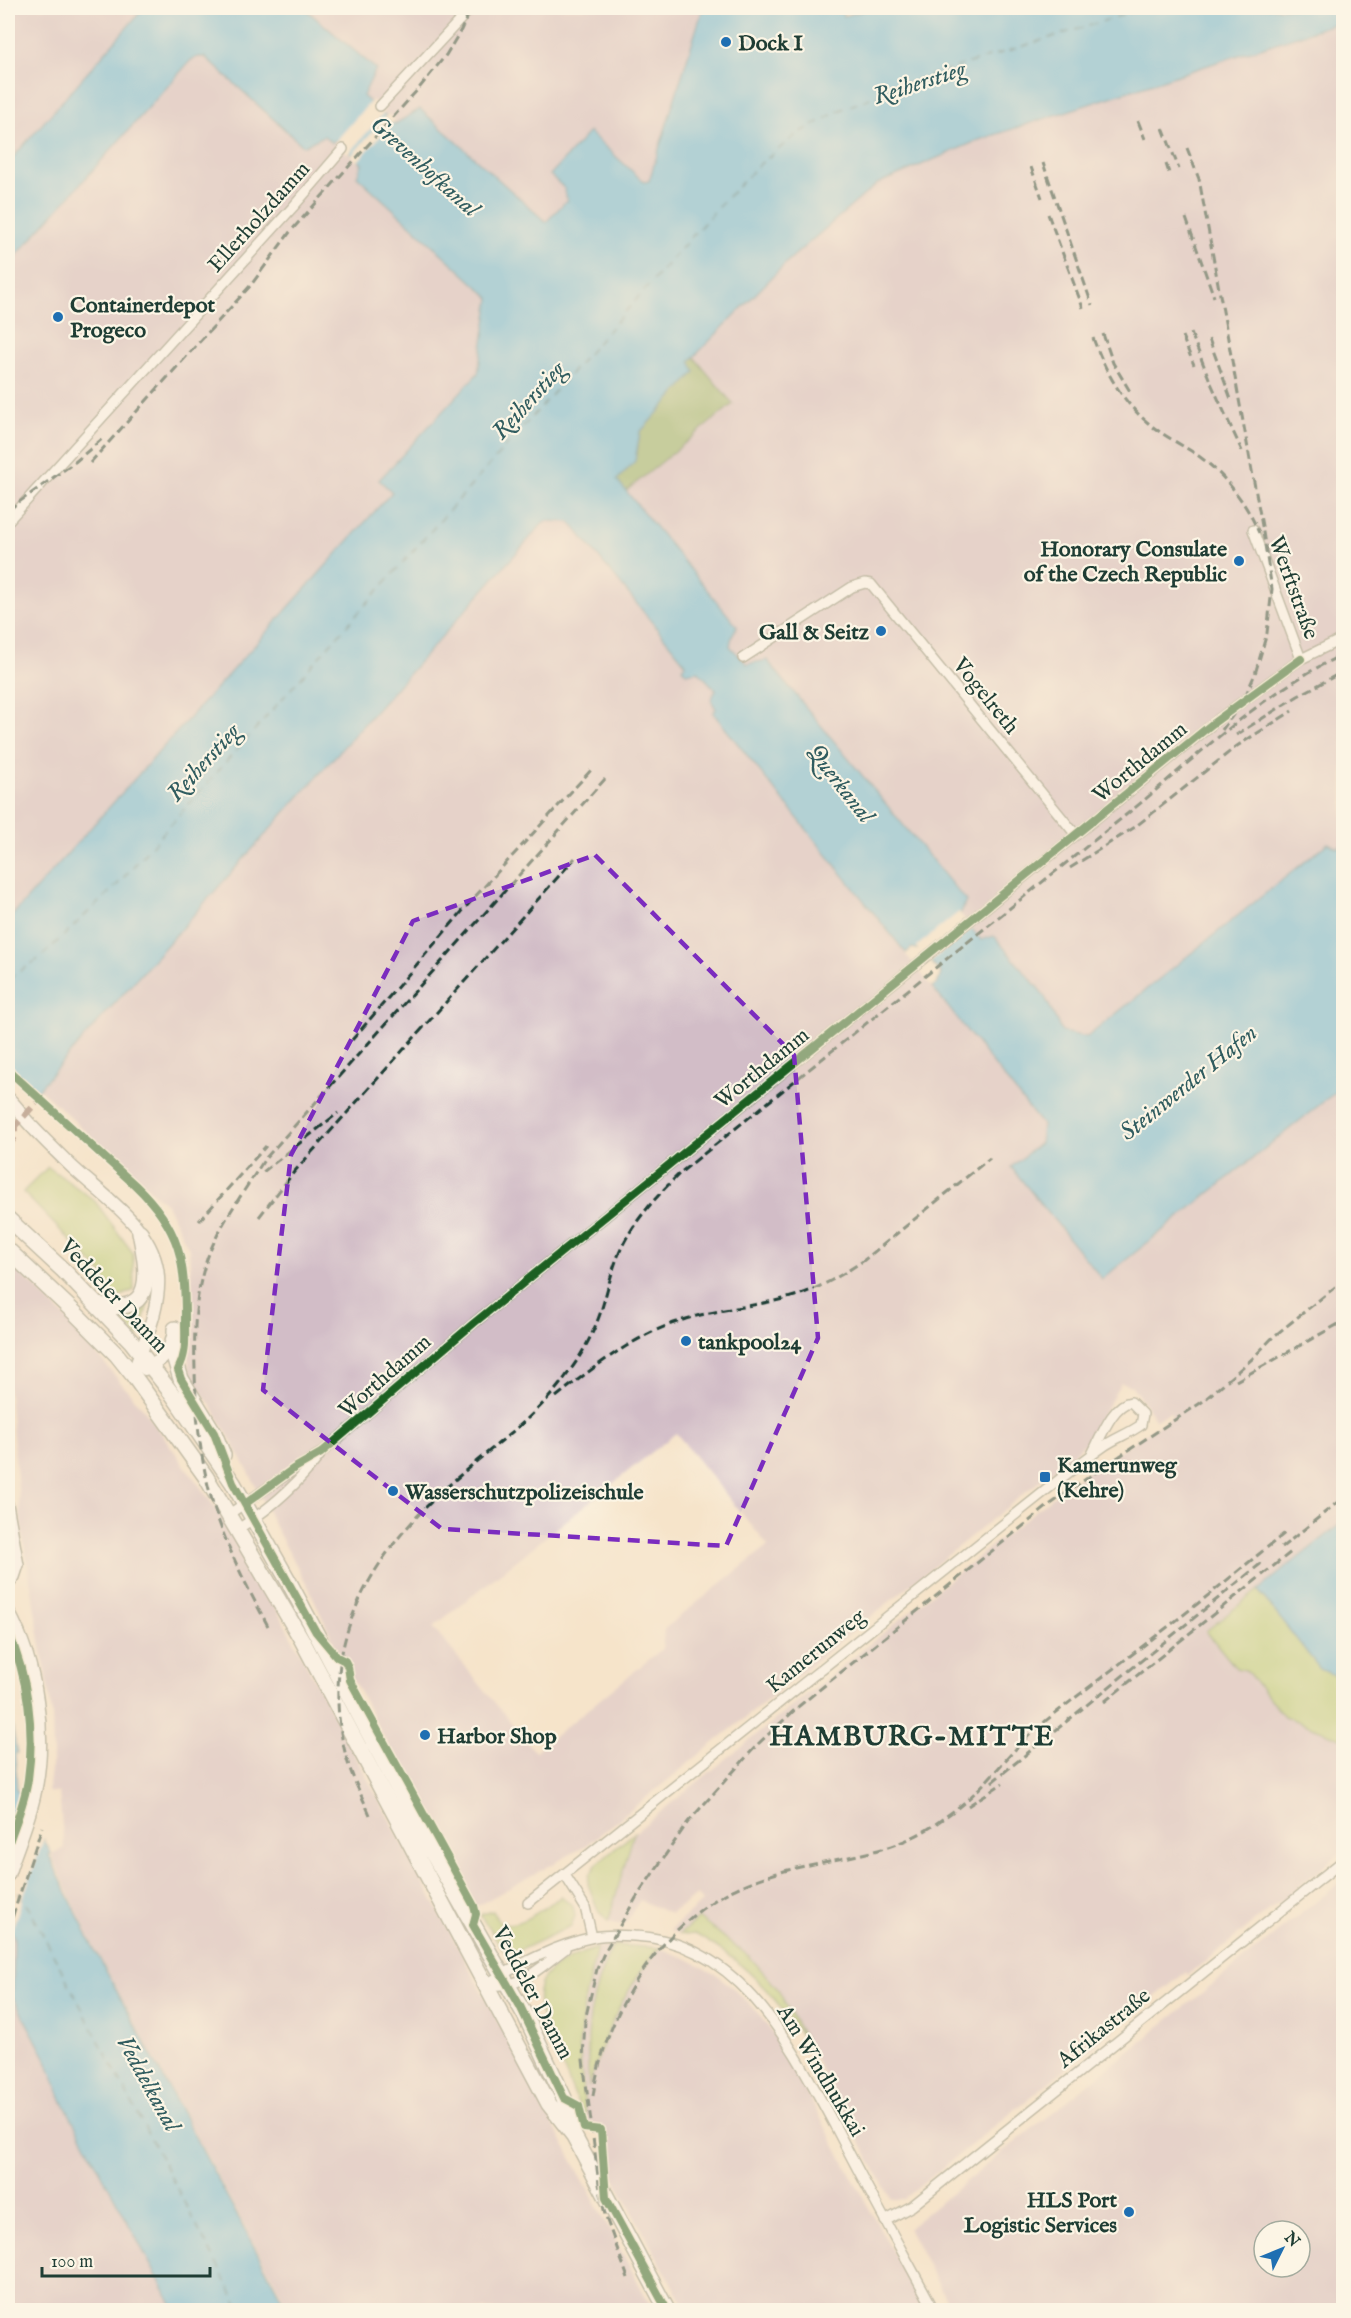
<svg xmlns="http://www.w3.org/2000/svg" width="1351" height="2318" font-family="'IM FELL English',serif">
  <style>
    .industrial { fill: #d2bdc7; fill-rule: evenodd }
    .green { fill: #b4ce74; stroke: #6a8654; stroke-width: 1.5 }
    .forest { fill: #8fb166; stroke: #57774d; stroke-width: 1.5 }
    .water { fill: #62badf; stroke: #407c8a; stroke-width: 1.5 }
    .pier { fill: #f6e4ca }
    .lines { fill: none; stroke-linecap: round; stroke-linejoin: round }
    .ferry { stroke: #305c5f; stroke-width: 1.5; stroke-dasharray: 8 6; stroke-linecap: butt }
    .minor-casing { stroke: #8a907f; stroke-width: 12 }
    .tertiary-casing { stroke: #8a907f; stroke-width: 15 }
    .primary-casing { stroke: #8a907f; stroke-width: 18 }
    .minor { stroke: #fff; stroke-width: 9 }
    .tertiary { stroke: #fff; stroke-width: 12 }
    .primary { stroke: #fff; stroke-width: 15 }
    .rail { stroke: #1f3d34; stroke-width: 3; stroke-dasharray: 9 4.5; stroke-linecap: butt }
    .quiet { stroke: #8d6e63; stroke-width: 6; stroke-dasharray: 12 6; stroke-linecap: butt }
    .cycleway-casing { stroke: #fcf5e5; stroke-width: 11 }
    .cycleway { stroke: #1b5e20; stroke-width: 8 }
    .marked { fill: none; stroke: #7b2cbf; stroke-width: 4.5; stroke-dasharray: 12 8; stroke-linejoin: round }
    .poi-dot { fill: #1f6fb2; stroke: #fcf5e5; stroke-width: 2 }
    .labels { text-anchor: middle; stroke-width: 4.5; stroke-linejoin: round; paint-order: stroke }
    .poi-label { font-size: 22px; font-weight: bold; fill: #1f3d34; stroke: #fcf5e5; text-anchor: start }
    .street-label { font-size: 22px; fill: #1f3d34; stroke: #fcf5e5 }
    .water-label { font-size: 24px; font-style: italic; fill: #305c5f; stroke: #fcf5e5 }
    .district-label { font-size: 28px; font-weight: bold; letter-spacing: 1.5px; fill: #1f3d34; stroke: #fcf5e5 }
  </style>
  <rect width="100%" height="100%" fill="#fcf5e5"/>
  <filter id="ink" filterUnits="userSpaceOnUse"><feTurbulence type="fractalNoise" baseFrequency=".0167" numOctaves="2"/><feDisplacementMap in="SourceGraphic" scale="12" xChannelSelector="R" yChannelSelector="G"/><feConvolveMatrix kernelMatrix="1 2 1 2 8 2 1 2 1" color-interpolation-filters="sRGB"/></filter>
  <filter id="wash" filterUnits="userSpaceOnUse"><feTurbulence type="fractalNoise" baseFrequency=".008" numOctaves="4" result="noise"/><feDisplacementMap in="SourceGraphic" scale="24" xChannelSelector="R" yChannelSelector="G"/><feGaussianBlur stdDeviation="1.35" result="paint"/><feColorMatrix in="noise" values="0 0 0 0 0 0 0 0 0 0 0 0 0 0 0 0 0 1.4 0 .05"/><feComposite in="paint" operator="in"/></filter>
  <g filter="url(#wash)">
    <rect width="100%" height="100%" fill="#f6e4ca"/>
    <path class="industrial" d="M8,8h137l-137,155z
      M304,8h399l-54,173 -99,-6 14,13 4,12 -22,23 -126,-113 -25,14 -32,-28 13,-28z
      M1343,21v823l-5,4 -10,-5 -241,194 -25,-5 -18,-37 -50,-58 -13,3 -21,-25 6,-14 -199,-241 -20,4 -17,-18 2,-10 -112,-149 70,-126 99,-101 88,-76 102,-44z
      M198,57h7l98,89 21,-10 11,4 27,24 -5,12 134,122 -13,75 -99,106 13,13 -384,428v-655l183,-205z
      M544,521l26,1 116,143 -4,3 3,4 13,-1 18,20v18l-3,4 329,412 -2,18 -29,24 91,112 241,-193v436l-137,109 40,39 38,46 59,23v112l-155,124 -2,-3 -282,227h-13l-114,-211 -87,-63 -10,9 -10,-4 32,-28 -5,-7 -27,19 -30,-14 -16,25 -16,-3 26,-89 431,-346 107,-71 -2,-4 -14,8 -24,-34 -11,-3 -34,59 -15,13 -485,390 -112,62 -137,-255 -29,-64 -33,-59 -28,-59 -36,-63 -22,-31 -3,-38 5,-44 -3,-45 -22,-44 -129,-117zM676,1433l92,113 -104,83 -2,20 -127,103 -102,-125z
      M8,1260l58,58 79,93 96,132 412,767h-363l-200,-371 -39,-85 13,-6 -5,-55 -11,-1 5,-37 -1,-42 -30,-182 -14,-148z
      M1343,1880v430h-391l-44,-82zM1264,2231h36v36h-36z
      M8,1925l6,12v60l33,64 16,41 112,208h-167z
      M613,1945l-9,19 -15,57 -3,23 3,41 22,-62 25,-45 23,-30 29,11 31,17 34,31 27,36 144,267h-238l-77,-141 -4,-8 -2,-29 -3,-4 -5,-3 -8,1 -7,-61 1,-41 16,-76z"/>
    <path class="green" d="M48,1167l46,33 39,53 1,37 -24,11 -8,-7 3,-18 -82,-84z
      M150,1290l1,4 -13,44 -21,-24 19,-4z
      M1258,1590l62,79 23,10v60l-59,-23 -38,-46 -10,-2 -30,-37z
      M634,1833l-26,89 -10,-12 -10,-26 1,-9 8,-11z
      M561,1897l12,9 2,10 -4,10 -53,25 -15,-2 -23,-34 13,-4 6,11c21,8 44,-15 62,-25z
      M698,1918l52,39 27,31 33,61c-27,-42 -56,-80 -100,-106 -4,-2 -11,-8 -16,-9 -6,0 -7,2 -14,0z
      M613,1945l46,3c-35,41 -56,87 -70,139 -4,-55 0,-92 24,-142z
      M597,1948l-12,50 -6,46 7,79 -44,-106c-15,-44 19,-57 55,-69z"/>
    <path class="forest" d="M694,357l39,47 -108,88 -9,-12 11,-10 10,-16 3,-22 54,-60 -4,-11z"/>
    <path class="water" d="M144,8h160l72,61 -13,27 32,28 25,-15 126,113 21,-22 -3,-12 -14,-13 39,-43 55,50 5,-1 54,-173h139l1,8 30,-8h470v13l-364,119 -102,44 -88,76 -99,101 5,11 -55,60 -5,29 -18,19 120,146 -5,10 -2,10 17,18 20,-4 199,241 -6,14 21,25 13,-4 50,59 18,37 25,5 241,-194 10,5 5,-4v242l-241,193 -91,-112 29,-24 2,-18 -110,-138 6,-4 3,-10 -20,-23 -9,-2 -6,5 -5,-6 -188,-234 3,-4 -5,-9 5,-10 -18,-19 -12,2 -4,-5 4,-4 -116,-142 -25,-1 -537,602v-203l384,-428 -13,-12 99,-107 12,-75 -133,-122 5,-12 -27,-24 -3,3 -8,-7 -21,10 -98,-89h-7l-7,3 -183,205v-102z
      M1343,1522v157l-23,-10 -62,-79z
      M8,1702l9,51 -2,1 2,36 34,63 -2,2 41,86 198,369h-113l-112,-208 -16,-41 -34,-64 1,-60 -6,-12z"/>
    <path class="pier" d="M372,100l13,12 -37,42 -13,-12z
      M388,114l7,6 -38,42 -6,-6z
      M959,912l13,16 -44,35 -12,-16z
      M8,1067l29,26 -24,28 1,-2 -6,-6z
      M20,1788l25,47 -34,97 -3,-6v-102z"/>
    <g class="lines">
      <path class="ferry" d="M8,979l32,-21 77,-73 602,-679 41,-42 36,-29 44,-25 75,-30 230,-72
        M10,1881l20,29 211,400"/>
    </g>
  </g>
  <g filter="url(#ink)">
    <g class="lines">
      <g class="minor-casing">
        <path id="minor" d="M380,106l91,-98
          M8,521l285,-314 50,-58
          M1253,530l48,129
          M743,658l109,-71 13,-4 6,1 205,251
          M8,1504l11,61 -4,12 -7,9
          M229,1514c31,-20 60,-43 92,-61l153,-130 746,-605 81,-59 43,-21
          M238,1529c32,-20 59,-44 82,-74
          M8,1562l5,-16
          M565,1875l20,32 7,30
          M528,1903l517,-412c19,-15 39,-31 59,-45 12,-8 26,-13 37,-21l2,-11 -12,-12c-19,2 -31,38 -40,54
          M486,1984c34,-20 69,-39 108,-47 13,-3 27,-2 40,-1 106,5 157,109 201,190 32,62 66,123 99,184
          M486,1984c34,7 53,-16 79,-35
          M885,2221l27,-15 432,-346"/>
      </g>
      <g class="tertiary-casing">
        <path id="tertiary" d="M8,1098c7,7 12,13 17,21 13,15 28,29 42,43 33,33 88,64 91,115 2,33 -15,67 -25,98
          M145,1369c14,-7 24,-14 27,-30
          M8,1611c29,53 40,126 26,185 -6,27 -18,53 -26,79"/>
      </g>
      <g class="primary-casing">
        <path id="primary" d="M8,1219l56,52 67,70 42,54 60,88 56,99 140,265 97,170 38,81 8,33
          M8,1250l68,64 41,41 16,20 73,102 96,163 247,464 25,32 93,174
          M98,1305c59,11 50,-33 42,-73
          M175,1329v30l6,20 33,54 9,22"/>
      </g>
      <use href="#minor" class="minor"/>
      <use href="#tertiary" class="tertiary"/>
      <use href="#primary" class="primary"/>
      <path class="rail" d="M1138,121l7,18
        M1163,128l16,41
        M1187,148l12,31 63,347 10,63 -5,44 -12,41 -12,27 -21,29
        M1043,163l49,142
        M1166,164l3,9
        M1031,167l11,31
        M1048,214l35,94
        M1186,218l28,79
        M1191,333l19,48 32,70
        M1103,334l10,29 18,30
        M1182,336l12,29
        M1093,338c12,32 27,61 54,84 16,14 36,23 53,35 26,19 47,47 59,76
        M1209,339l22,60
        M90,463l161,-178 39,-53 130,-145 26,-32 15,-25 10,-22
        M8,510l67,-48 27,-23
        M1236,735l62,-39 46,-25
        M1070,868l65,-41 102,-81 55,-35
        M352,1040l120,-140 120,-131
        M263,1172l75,-59
        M259,1217l35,-45 281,-314
        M199,1221l67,-75
        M1236,1381l108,-60
        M556,1397c35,-28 78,-61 121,-75 39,-14 81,-15 121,-27 24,-8 44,-20 65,-34l127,-103
        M1281,1548l63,-51
        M268,1626c-19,-35 -37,-70 -50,-107 -17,-48 -22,-98 -23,-148 -1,-39 -1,-74 12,-112 13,-36 37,-67 57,-99l341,-381
        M1104,1702l187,-150
        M992,1782l272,-221
        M968,1806l35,-23
        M370,1815c-8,-19 -19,-39 -24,-59 -30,-115 27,-205 111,-278 37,-33 80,-61 109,-102 16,-21 28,-43 36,-68 7,-23 12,-48 24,-69 14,-25 34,-46 54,-66l462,-371c61,-52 128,-114 202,-148
        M8,1930l34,-103
        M593,2096c11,-76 56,-154 122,-196 22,-14 47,-23 73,-30 49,-13 102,-15 146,-45 11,-8 23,-16 33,-25 27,-24 48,-54 76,-77 40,-32 81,-62 122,-94 41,-31 80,-64 120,-96
        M628,2278l-23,-63 -6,-31 -16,-124 2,-40 12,-51 7,-16 32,-55 52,-76 70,-78 41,-38 249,-200 52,-37 102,-67 50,-43 21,-22 71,-57
        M8,2308l1,2"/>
      <path class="quiet" d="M8,1147l7,-10v-11l25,-27"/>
      <g class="cycleway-casing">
        <path id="cycleway" d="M8,1070l127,115c46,44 50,75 50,136 0,20 2,32 -7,49l3,9 33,54 19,50 83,149 21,25 8,4 3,6 2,13 124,226 2,8 -3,11 47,81 44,92 15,8 5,22 17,2 5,68 61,112
          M245,1504l48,-35 28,-16 153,-130 738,-599 89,-65
          M8,1631c20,46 27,99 20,148 -3,23 -13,45 -20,66"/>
      </g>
      <use href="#cycleway" class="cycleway"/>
    </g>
  </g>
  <path d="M0 0H1351V2318H0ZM595,855l199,200 24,283 -92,208 -284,-17 -179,-139 28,-235 122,-234z" fill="#f6e4ca" fill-opacity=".55" fill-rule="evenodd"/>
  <path class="marked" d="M595,855l199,200 24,283 -92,208 -284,-17 -179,-139 28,-235 122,-234z"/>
  <g class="poi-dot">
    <circle cx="726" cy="42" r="6"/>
    <circle cx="58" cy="317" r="6"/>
    <circle cx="1239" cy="561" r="6"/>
    <circle cx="881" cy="631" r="6"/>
    <circle cx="686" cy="1341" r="6"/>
    <rect x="1039" y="1471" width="12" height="12" rx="3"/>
    <circle cx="393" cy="1491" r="6"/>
    <circle cx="425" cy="1735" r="6"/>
    <circle cx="1129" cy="2212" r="6"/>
  </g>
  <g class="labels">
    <g class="poi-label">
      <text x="738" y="50">Dock I</text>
      <text x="70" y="312">Containerdepot<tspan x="70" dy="25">Progeco</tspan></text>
      <text x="1227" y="556" text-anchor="end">Honorary Consulate<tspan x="1227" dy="25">of the Czech Republic</tspan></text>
      <text x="869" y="639" text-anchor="end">Gall &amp; Seitz</text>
      <text x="698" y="1349">tankpool24</text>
      <text x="1057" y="1472">Kamerunweg<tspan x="1057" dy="25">(Kehre)</tspan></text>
      <text x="405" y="1499">Wasserschutzpolizeischule</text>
      <text x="437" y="1743">Harbor Shop</text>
      <text x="1117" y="2207" text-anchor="end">HLS Port<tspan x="1117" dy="25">Logistic Services</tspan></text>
    </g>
    <g class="street-label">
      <text transform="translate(258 216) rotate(-48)" y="8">Ellerholzdamm</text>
      <text transform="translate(1295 587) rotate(70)" y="8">Werftstraße</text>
      <text transform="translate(987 695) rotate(51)" y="8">Vogelreth</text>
      <text transform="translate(1139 761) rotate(-39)" y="8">Worthdamm</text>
      <text transform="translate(761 1067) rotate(-39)" y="8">Worthdamm</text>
      <text transform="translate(115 1295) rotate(47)" y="8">Veddeler Damm</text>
      <text transform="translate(384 1375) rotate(-41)" y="8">Worthdamm</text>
      <text transform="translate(815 1650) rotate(-39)" y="8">Kamerunweg</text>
      <text transform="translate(534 1992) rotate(62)" y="8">Veddeler Damm</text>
      <text transform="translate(1103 2027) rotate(-39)" y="8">Afrikastraße</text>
      <text transform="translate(822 2070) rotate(59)" y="8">Am Windhukkai</text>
    </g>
    <g class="water-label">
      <text transform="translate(919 82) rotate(-18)" y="8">Reiherstieg</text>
      <text transform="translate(425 166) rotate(42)" y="8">Grevenhofkanal</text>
      <text transform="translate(528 400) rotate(-48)" y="8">Reiherstieg</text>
      <text transform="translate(203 762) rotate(-48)" y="8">Reiherstieg</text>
      <text transform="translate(841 783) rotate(52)" y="8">Querkanal</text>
      <text transform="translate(1188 1082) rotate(-39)" y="8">Steinwerder Hafen</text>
      <text transform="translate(149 2083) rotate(61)" y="8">Veddelkanal</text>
    </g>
    <g class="district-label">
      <text x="912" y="1745">HAMBURG-MITTE</text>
    </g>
  </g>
  <rect width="1351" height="2318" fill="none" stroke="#fcf5e5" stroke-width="30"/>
  <g transform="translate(1282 2249) rotate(47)"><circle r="28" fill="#fcf5e5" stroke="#a4ab9e" stroke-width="1.5"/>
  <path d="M0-4.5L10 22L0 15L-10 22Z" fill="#1f6fb2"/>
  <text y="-9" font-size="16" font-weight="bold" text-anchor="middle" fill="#1f3d34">N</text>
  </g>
  <path d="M42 2267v9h168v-9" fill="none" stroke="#1f3d34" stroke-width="3"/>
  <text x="51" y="2267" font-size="18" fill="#1f3d34" stroke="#fcf5e5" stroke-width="4.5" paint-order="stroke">100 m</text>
</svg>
